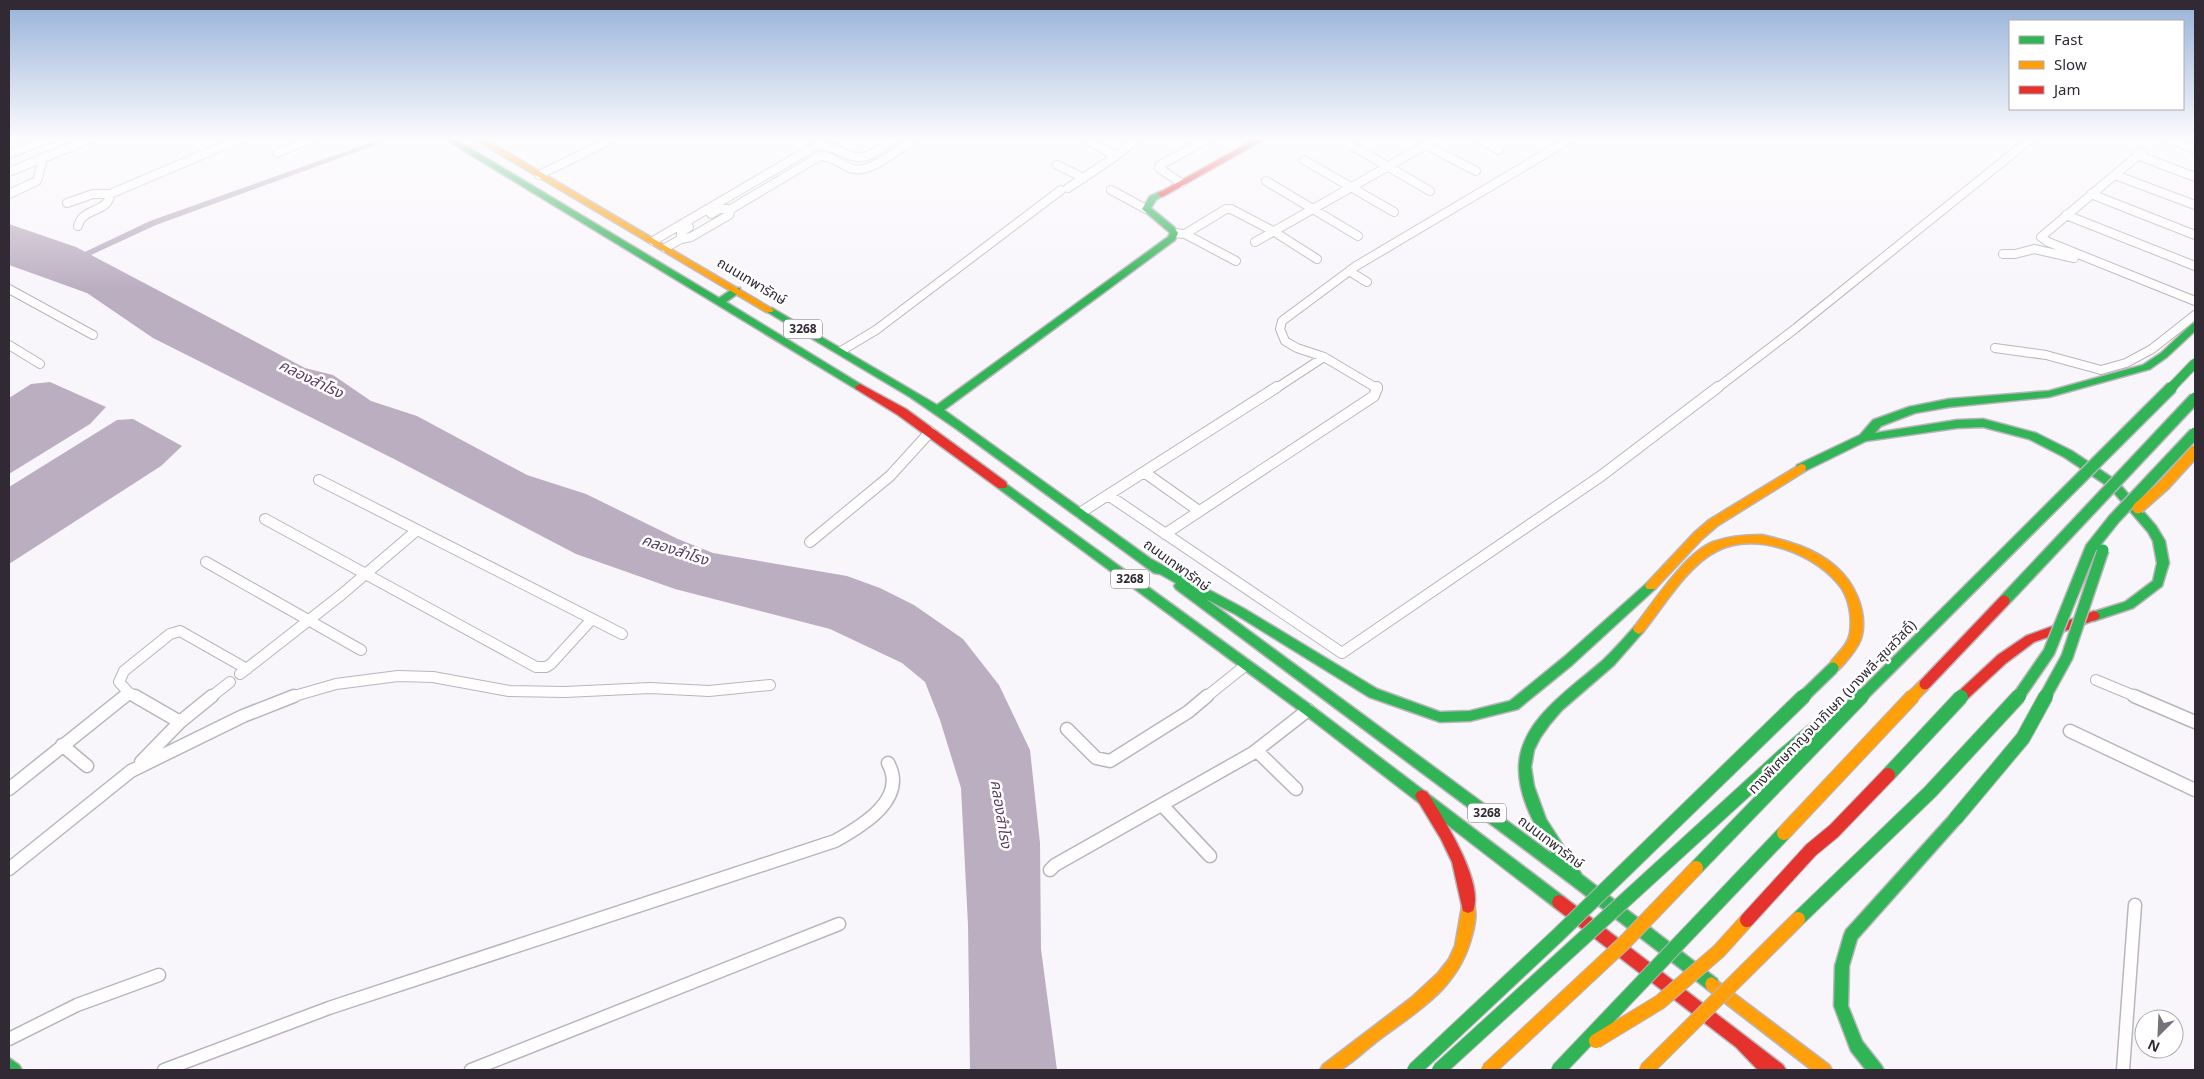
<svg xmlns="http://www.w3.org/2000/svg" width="2204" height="1079" font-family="'Noto Sans','Noto Sans Thai',sans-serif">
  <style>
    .water { fill: #bbaec1 }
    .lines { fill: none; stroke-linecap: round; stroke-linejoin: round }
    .canal { fill: #bbaec1; fill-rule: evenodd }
    .street-far2-casing { stroke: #bab5bc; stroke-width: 10 }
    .street-far1-casing { stroke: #bab5bc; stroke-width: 12 }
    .street-casing { stroke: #bab5bc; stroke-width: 15 }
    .fast-casing { stroke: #bab5bc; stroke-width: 3 }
    .slow-casing { stroke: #bab5bc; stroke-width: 3 }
    .jam-casing { stroke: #bab5bc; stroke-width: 3 }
    .street-far2 { stroke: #fefefe; stroke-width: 8 }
    .street-far1 { stroke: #fefefe; stroke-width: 10 }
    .street { stroke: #fefefe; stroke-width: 12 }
    .fast { fill: #30b455; fill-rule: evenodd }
    .slow { fill: #ff9f0a; fill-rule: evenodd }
    .jam { fill: #e5322d; fill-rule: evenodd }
    .fast-bridge-far2-casing { stroke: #bab5bc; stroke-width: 11; stroke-linecap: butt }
    .fast-bridge-far1-casing { stroke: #bab5bc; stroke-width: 14; stroke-linecap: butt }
    .fast-bridge-casing { stroke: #bab5bc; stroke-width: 16; stroke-linecap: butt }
    .slow-bridge-far1-casing { stroke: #bab5bc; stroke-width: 14; stroke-linecap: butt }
    .slow-bridge-casing { stroke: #bab5bc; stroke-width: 16; stroke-linecap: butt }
    .jam-bridge-far1-casing { stroke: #bab5bc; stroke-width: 14; stroke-linecap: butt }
    .jam-bridge-casing { stroke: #bab5bc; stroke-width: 16; stroke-linecap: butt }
    .fast-bridge-far2 { stroke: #30b455; stroke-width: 9 }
    .fast-bridge-far1 { stroke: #30b455; stroke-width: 11 }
    .fast-bridge { stroke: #30b455; stroke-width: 14 }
    .slow-bridge-far1 { stroke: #ff9f0a; stroke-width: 11 }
    .slow-bridge { stroke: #ff9f0a; stroke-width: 14 }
    .jam-bridge-far1 { stroke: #e5322d; stroke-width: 11 }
    .jam-bridge { stroke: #e5322d; stroke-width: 14 }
    .labels { text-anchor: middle; stroke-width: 5; stroke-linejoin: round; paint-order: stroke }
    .shield { fill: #fff; stroke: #6f6a71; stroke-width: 1 }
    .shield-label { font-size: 12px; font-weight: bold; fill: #312a34 }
    .street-label { font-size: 14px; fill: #312a34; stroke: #fff }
    .water-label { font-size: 15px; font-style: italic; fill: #583d64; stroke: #fff }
  </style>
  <rect width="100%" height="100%" fill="#f9f6fb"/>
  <path class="water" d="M9,224l67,23 229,121 28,7 38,26 46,15 110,59 59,19 92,45 35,14 134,23 33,12 34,17 49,34 36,46 31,65 10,93 1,106 16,121h-87l-2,-145 -7,-137 -21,-68 -15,-38 -23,-19 -72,-34 -155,-40 -99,-35 -180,-94 -243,-122 -66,-45 -78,-28z
    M50,382l56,25 -16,17 -81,50v-76l22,-14z
    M133,419l49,27 -21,20 -152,98v-77l108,-67z"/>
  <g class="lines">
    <path class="canal" d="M383,138h12l-239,87 -78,36h-6l-2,-2 80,-38z"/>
    <g class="street-far2-casing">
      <path id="street-far2" d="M1083,138l33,18
        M1477,138l22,12
        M2166,138l29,11
        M1344,141l86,50
        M1426,145l50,26
        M2142,152l-101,85 7,5 147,59
        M277,153l36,-15
        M9,154l41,-16
        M2137,155l58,22
        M1304,160l90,52
        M1057,165l27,13
        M9,172l34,-14
        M539,175l76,-37
        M2115,175l80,30
        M1266,181l92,55
        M1181,183l-22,-15 1,-3 50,-27
        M1068,188l48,-32 22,-18
        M1111,190l35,19
        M9,194l28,-13 6,-23 50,-20
        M2091,194l104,41
        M67,203l26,-9h17l132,-56
        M711,214l8,-5h12l89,-53c13,0 21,9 33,13 17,5 48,-22 63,-31
        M2066,215l129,51
        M78,226c1,-3 2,-6 4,-8 8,-9 28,-9 28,-24
        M1174,233l11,1 41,-25h5l42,22 44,28
        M1185,234l51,27
        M681,239v-7l8,-5
        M653,241l164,-96c17,-2 30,15 47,12 11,-2 22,-13 31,-19
        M1255,242l183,-104
        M665,248l16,-9 10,-2 38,-22 2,-6
        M2003,254h12l19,-5 40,9
        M1349,271l18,11
        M9,289l84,46
        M9,345l31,19
        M1995,348l51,7 55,15 25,-7 26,-14 43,-34
        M841,351l35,-21 185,-140
        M1275,389l49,-32
        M1378,389l-54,-32 -27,-9 -12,-7 -5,-12 2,-8 74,-55 216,-128
        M1716,389l80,-61 236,-190"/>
    </g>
    <g class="street-far1-casing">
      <path id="street-far1" d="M1144,472l55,39
        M319,480l303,154
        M1108,495l169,-108
        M1080,513l28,-18 234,158 259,-177 117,-89
        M265,519l271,148h10l5,-3 41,-45
        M1165,534l209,-138 3,-9
        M810,542l80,-66 40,-44
        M206,562l155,88
        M240,674l101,-79 75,-64
        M2096,680l41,17
        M123,697l6,-4
        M137,697l-8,-4 -10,-11 5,-11 46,-37 10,-3 67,38
        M211,697l19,-15
        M291,697l45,-13 62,-8 35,1 76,14 56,1 85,-4 59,3 61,-6
        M1206,697l40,-32"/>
    </g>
    <g class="street-casing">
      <path id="street" d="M135,696l45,26
        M2134,696l61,26
        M1067,729l29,29 14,3 78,-49 19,-16
        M2070,731l125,59
        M62,745l25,21
        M1257,751l39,38
        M141,762l39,-40 32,-26
        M9,789l116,-93
        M1162,805l48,51
        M9,869l122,-98 112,-55 51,-20
        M1050,870l5,-5 198,-112 55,-43
        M9,1039l68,-34 82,-30
        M164,1070l165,-62 506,-167c27,-15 73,-42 53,-78
        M471,1070l368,-146
        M2123,1070l12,-165"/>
    </g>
    <g class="fast-casing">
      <path id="fast" d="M443,138h10l266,160 15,-10h6v4l-14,10 139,85 -5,3 -4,-1z
        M1161,191l4,3 -9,6 -5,8 23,19 4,6 -3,7 -231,170 207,149 92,49 134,81 63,23 30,-1 40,-10 54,-44 83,-74h8l2,3 -2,3 -83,76 -54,44 -48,12 -30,1 -71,-25 -134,-83 -29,-15 346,255c-16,-26 -33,-55 -33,-85 -1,-47 51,-80 82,-107 12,-11 23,-24 34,-36l4,-2 4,2 2,3 -2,3 -29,33 -52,45 -12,14 -10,14 -6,12 -3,17 3,19 12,33 36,56 135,104 2,5 -2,5 -5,2 -5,-2 -135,-104 -396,-296 -2,-3 2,-3 -16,-9 -6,-1 -196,-143 -48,-33 -146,-87 2,-2h6l165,97 231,-168 2,-4 -2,-2 -26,-22 8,-13z
        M2195,323v8l-28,26 -17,12 -101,28 -100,10 -34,6 -34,13 -6,7 82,-13 26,-1 53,14 36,18 45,30 39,45 9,15 4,22 -7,23 -29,22 -39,13 -4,-2 -2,-3 2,-3 35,-11 28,-21 4,-18 -4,-22 -5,-9 -39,-45 -45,-30 -35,-18 -46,-12 -26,1 -91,13 -61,30h-8l-1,-3 1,-3 63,-30 13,-15 36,-13 40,-8 100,-8 94,-26 18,-12 31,-29z
        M1002,481l310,225 252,191 2,5 -2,5 -5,2 -5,-2 -250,-193 -306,-226 -1,-3 1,-3z
        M1956,812l5,2 2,4 -2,4 -104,117 -8,27 -1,40 14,35 19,24 3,5h-18l-15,-19 -17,-45 1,-40 9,-31 2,-5 105,-116z
        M9,1058l10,7 3,5h-13z"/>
    </g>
    <g class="slow-casing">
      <path id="slow" d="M473,138h10l291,172 -2,2h-6z
        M1801,464l4,1 1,3 -1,3 -88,55 -15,13 -47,50h-8l-2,-3 2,-3 47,-50 15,-13z
        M1762,535c26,6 52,13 73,31 19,16 32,44 27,69 -2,10 -11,21 -18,29 -5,5 -8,10 -15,8l-2,-4c6,-12 21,-21 23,-35 2,-14 0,-31 -8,-44 -23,-34 -86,-59 -125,-38 -30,15 -53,55 -74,81l-4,2 -4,-2 -2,-3 2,-3c19,-24 50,-73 78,-84 16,-6 32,-7 49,-7z
        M1468,899l5,2c4,10 2,24 -1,34 -13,54 -55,76 -96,107 -8,6 -29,26 -37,28 -5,2 -13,0 -19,0l3,-5 88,-67 27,-25 11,-14 6,-13 8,-45z
        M1712,977l117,88 3,5h-20l-105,-81 -2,-5 2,-5z"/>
    </g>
    <g class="jam-casing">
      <path id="jam" d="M1257,138h10l-103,58 -3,1 -4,-3z
        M860,384l46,25 100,73 1,3 -1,3h-8l-100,-73 -42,-26 -1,-2z
        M2094,611l4,2 2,3 -2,3 -64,23 -28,21 -41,38 -4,1 -4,-1 -2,-4 2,-4 41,-38 28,-19z
        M1422,790l5,2c15,24 58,90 46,119l-5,2 -5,-2 -11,-49 -11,-23 -26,-43 2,-4z
        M1559,895l5,2 219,168 3,5h-28l-22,-23 -182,-140 -2,-5 2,-5z"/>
    </g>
    <use href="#street-far2" class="street-far2"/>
    <use href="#street-far1" class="street-far1"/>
    <use href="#street" class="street"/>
    <use href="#fast" class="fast"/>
    <use href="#slow" class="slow"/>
    <use href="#jam" class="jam"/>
    <g class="fast-bridge-far2-casing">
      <path id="fast-bridge-far2" d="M2170,389l25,-26"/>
    </g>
    <g class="fast-bridge-far1-casing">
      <path id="fast-bridge-far1" d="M2004,601l191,-203
        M1803,697l30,-29
        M1861,697l311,-310
        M2018,697l31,-45 42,-104 23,-29 81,-86
        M2045,697l22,-40 36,-107"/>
    </g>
    <g class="fast-bridge-casing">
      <path id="fast-bridge" d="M1888,775l73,-78
        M1956,818l67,-80 23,-42
        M1696,868l166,-172
        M1798,919l132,-127 89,-96
        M1414,1070l144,-135 246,-239
        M1439,1070l345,-315 41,-35
        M1558,1070l226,-237"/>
    </g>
    <g class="slow-bridge-far1-casing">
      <path id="slow-bridge-far1" d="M2138,508l26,-23 31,-34
        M1912,697l13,-13"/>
    </g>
    <g class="slow-bridge-casing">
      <path id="slow-bridge" d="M1784,833l129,-137
        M1596,1041l64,-39 59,-51 28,-31
        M1488,1070l136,-127 72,-75
        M1646,1070l152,-151"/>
    </g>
    <g class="jam-bridge-far1-casing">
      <path id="jam-bridge-far1" d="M1925,684l79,-83"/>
    </g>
    <g class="jam-bridge-casing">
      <path id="jam-bridge" d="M1747,920l64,-70 23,-19 54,-56"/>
    </g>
    <use href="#fast-bridge-far2" class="fast-bridge-far2"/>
    <use href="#fast-bridge-far1" class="fast-bridge-far1"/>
    <use href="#fast-bridge" class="fast-bridge"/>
    <use href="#slow-bridge-far1" class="slow-bridge-far1"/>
    <use href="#slow-bridge" class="slow-bridge"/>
    <use href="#jam-bridge-far1" class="jam-bridge-far1"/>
    <use href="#jam-bridge" class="jam-bridge"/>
  </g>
  <linearGradient id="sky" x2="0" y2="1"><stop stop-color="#96b2d8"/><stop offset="0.48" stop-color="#fcfbfd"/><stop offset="1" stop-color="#fcfbfd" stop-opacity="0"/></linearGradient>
  <rect width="2204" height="289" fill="url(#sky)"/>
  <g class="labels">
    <g class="shield">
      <rect x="784" y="319.5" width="38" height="19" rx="4"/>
      <rect x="1111" y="569.5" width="38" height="19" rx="4"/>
      <rect x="1468" y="803.5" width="38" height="19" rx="4"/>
    </g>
    <g class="shield-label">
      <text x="803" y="333">3268</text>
      <text x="1130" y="583">3268</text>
      <text x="1487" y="817">3268</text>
    </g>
    <g class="street-label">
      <text transform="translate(752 281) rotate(31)" y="5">ถนนเทพารักษ์</text>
      <text transform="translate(1177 565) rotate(36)" y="5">ถนนเทพารักษ์</text>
      <text transform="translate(1832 707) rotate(-46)" y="5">ทางพิเศษกาญจนาภิเษก (บางพลี-สุขสวัสดิ์)</text>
      <text transform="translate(1551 842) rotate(37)" y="5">ถนนเทพารักษ์</text>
    </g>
    <g class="water-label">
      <text transform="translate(311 379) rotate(26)" y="5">คลองสำโรง</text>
      <text transform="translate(675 550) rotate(18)" y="5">คลองสำโรง</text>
      <text transform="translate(1001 814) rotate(81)" y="5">คลองสำโรง</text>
    </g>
  </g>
  <rect width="2204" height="1079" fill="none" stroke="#312a34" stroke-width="20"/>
  <rect x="2009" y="20" width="175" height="90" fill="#ffffff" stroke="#adaaae"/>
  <rect x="2019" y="36" width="25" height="8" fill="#30b455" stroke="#adaaae"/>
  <text x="2054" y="45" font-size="15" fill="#312a34">Fast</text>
  <rect x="2019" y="61" width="25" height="8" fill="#ff9f0a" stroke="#adaaae"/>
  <text x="2054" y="70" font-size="15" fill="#312a34">Slow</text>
  <rect x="2019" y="86" width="25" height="8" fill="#e5322d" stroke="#adaaae"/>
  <text x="2054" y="95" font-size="15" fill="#312a34">Jam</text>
  <g transform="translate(2159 1034) rotate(204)"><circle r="24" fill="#ffffff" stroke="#adaaae"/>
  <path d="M0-4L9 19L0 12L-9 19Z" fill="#77717a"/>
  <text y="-8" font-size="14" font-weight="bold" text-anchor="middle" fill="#312a34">N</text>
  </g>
</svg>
